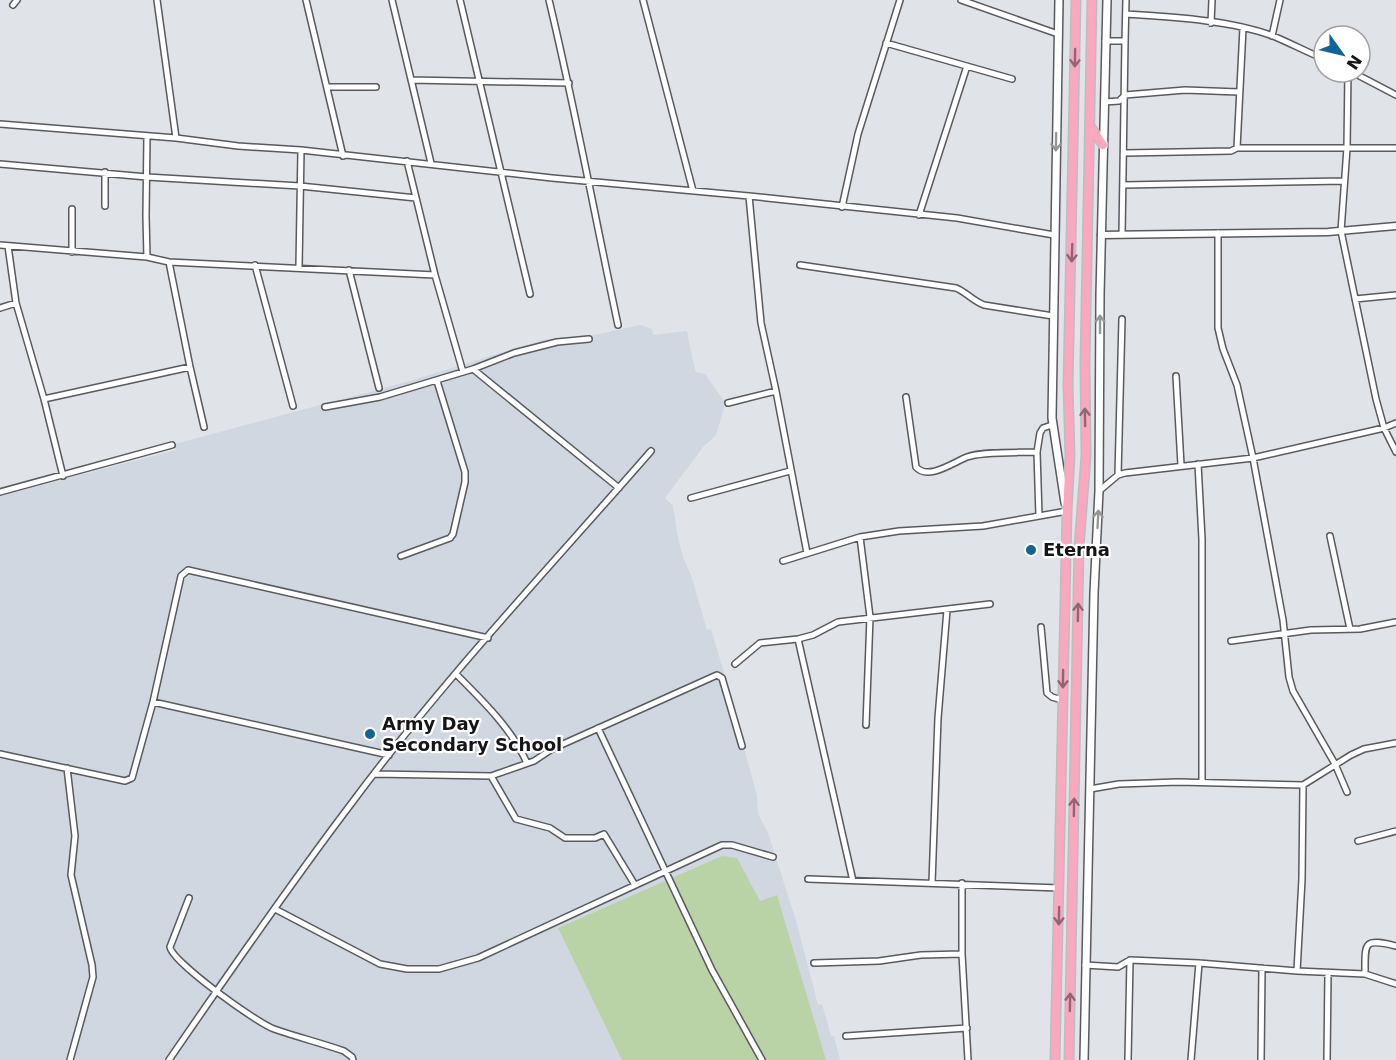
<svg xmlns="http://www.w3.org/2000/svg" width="1396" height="1060" font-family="'DejaVu Sans',sans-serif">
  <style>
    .built { fill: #d0d7e1 }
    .green { fill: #bad3a6 }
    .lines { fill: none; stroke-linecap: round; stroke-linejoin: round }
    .minor-casing { stroke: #585a5e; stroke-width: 8 }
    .tertiary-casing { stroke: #585a5e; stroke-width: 9 }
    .secondary-casing { stroke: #585a5e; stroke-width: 10 }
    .trunk-casing { stroke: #bdbdbe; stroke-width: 11 }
    .minor { stroke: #fff; stroke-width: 5 }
    .tertiary { stroke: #fff; stroke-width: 6 }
    .secondary { stroke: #fff; stroke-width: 7 }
    .trunk { stroke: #faa7c0; stroke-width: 8 }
    .oneway { stroke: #936574 }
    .oneway2 { stroke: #969697 }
    .poi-dot { fill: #146395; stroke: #fff; stroke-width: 2 }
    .labels { text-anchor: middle; stroke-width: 4.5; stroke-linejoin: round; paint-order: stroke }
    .poi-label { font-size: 18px; font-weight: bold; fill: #151517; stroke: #fff; text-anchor: start }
  </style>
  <rect width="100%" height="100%" fill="#e0e3e7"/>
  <path class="built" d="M640,325l12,4 1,6 34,-4 6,31 3,10 9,2 19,27v7l-8,27 -13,12 -38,51 8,8 5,33 6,21 7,15 16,55 4,-1 13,44 33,123 1,18 10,19 29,91 21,81 4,-1 9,32h3l6,24h-840v-564l176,-46 -1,-6 235,-63 132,-41 53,-5z"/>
  <path class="green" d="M722,856l15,2 23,43 17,-6 49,165h-204l-64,-132z"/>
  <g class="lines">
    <g class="minor-casing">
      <path id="minor" d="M157,0l19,138
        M306,0l37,156
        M392,0l39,163
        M460,0l70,294
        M549,0c26,108 46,217 69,325
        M643,0l50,191
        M961,0l97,34
        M13,5l4,-5
        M1126,14c46,3 105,6 147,22 17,7 34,16 51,23
        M1211,23l1,-23
        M1272,36l8,-36
        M1105,41h20l-3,194
        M1125,41l1,-41
        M886,43l126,36
        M1348,72l-1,76 -6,83 35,168 8,29 12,24
        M1352,72l44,23
        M411,80l158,3
        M327,87h49
        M1104,102l15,-1 6,-6 60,-5 54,2
        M0,124l176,14 62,8 63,4 251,28 197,18 208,22 97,17
        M147,136l-1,80 1,41
        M1237,148l6,-120
        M1125,153l106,-2 6,-3h159
        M0,164l147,13 153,9 116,12
        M1124,185l220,-4
        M749,196l12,127 15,68 31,162
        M105,206v-34
        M842,207l16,-73 42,-134
        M72,209v43
        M919,215l48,-149
        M1218,233v95l5,21 14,36 16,73 30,162 6,57 4,14 42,73 12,28
        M0,245l147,12 22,5 266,13 -28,-114
        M8,246l8,57 28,96 19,77
        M169,262l21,105 14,60
        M255,265l38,141
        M800,265l156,23c10,4 17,13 28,17l69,11
        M299,267l2,-117
        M349,270l30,118
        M435,275l28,97
        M1355,299l41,-4
        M0,308l16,-5
        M473,369l146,119
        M1176,376l5,89
        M906,397l10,70c12,14 38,-5 51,-10 16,-6 52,-4 70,-5
        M44,399l146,-32
        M728,403l48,-12
        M325,407l55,-10 93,-28 41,-16 43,-11 32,-3
        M1198,464l4,75v243
        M1118,475l4,-156
        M1099,491l19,-16 7,-2 128,-15 131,-30 12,-5
        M0,492l172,-47
        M691,498l99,-27
        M1039,516l-2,-64 3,-19 3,-5 9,-3
        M1330,536l20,93
        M860,537l10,80 -4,108
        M401,556l49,-18 3,-4 12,-52v-10l-28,-91
        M783,561l77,-24 39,-6 84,-5 84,-15
        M1041,627l6,66 5,4 10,3
        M798,639l55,242
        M1231,641l80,-11 49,-1 36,-7
        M735,664l25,-21 38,-4 15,-4 25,-13 152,-18
        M456,674c26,26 56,55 71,89
        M153,702l236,53
        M598,728l114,242 50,90
        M0,754l125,27 7,-3 21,-76 28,-126 7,-6 300,68
        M67,768l8,68 -4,39 21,90 1,12 -23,83
        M374,774l117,2 43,-15 18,-12 165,-74 5,3 20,68
        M491,776l25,43 34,9 15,10h30l9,-4 31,51
        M1090,789l29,-5 59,-2 125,3 48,-30 13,-6 32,-6
        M1358,841l38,-10
        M808,879l252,9
        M932,883l6,-165 9,-108
        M962,883v71l6,106
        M189,898l-19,49c2,15 87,76 104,82 23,8 47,14 70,22l8,6 1,3
        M275,909l105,55 27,5h32l39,-11 244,-113h10l41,12
        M814,963l65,-2 42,-6 41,-1
        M1085,965l33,2 12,-7 69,3 98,8 68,3 31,10
        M1297,971l5,-92 1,-94
        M1365,974c0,-32 -2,-36 31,-28
        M846,1036l121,-8
        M169,1060c59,-86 119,-173 182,-256 92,-124 199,-237 300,-353
        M1128,1060l2,-100
        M1191,1060l8,-97
        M1261,1060l1,-92
        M1327,1060l1,-87"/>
    </g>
    <g class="tertiary-casing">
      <path id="tertiary" d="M1101,235l227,-3 68,-6"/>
    </g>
    <g class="secondary-casing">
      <path id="secondary" d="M1059,0l-7,418 13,85
        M1084,1060l10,-467 5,-102 1,-196 7,-295"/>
    </g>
    <g class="trunk-casing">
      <path id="trunk" d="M1090,126l13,19
        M1055,1060l12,-549 3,-55 -2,-71 8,-385
        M1069,1060l10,-513 7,-91 -1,-93 7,-363"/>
    </g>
    <use href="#minor" class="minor"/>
    <use href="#tertiary" class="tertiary"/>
    <use href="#secondary" class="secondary"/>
    <use href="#trunk" class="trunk"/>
  </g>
  <defs><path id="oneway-shaft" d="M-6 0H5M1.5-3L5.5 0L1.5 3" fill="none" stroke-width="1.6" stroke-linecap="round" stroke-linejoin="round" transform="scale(1.5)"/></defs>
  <g class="oneway">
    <use href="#oneway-shaft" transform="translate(1075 58) rotate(91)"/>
    <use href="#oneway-shaft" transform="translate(1072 253) rotate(92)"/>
    <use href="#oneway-shaft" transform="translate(1085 417) rotate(-91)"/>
    <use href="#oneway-shaft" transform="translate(1078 612) rotate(-89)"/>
    <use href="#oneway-shaft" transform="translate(1063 679) rotate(91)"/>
    <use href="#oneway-shaft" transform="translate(1074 807) rotate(-89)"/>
    <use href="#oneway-shaft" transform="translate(1059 916) rotate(91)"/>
    <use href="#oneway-shaft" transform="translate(1070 1002) rotate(-89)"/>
  </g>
  <g class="oneway2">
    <use href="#oneway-shaft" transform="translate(1056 142) rotate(91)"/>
    <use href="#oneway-shaft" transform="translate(1100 324) rotate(-90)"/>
    <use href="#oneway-shaft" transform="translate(1098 519) rotate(-87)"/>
  </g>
  <g class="poi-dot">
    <circle cx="1031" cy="550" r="6"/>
    <circle cx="370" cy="734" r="6"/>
  </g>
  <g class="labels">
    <g class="poi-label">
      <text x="1043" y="556">Eterna</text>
      <text x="382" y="730">Army Day<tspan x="382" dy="21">Secondary School</tspan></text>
    </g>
  </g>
  <g transform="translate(1342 54) rotate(124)"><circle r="28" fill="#ffffff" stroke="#a1a1a2" stroke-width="1.5"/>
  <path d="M0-4.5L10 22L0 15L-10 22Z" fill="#146395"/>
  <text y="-9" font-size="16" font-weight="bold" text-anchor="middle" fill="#151517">N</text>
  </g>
</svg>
